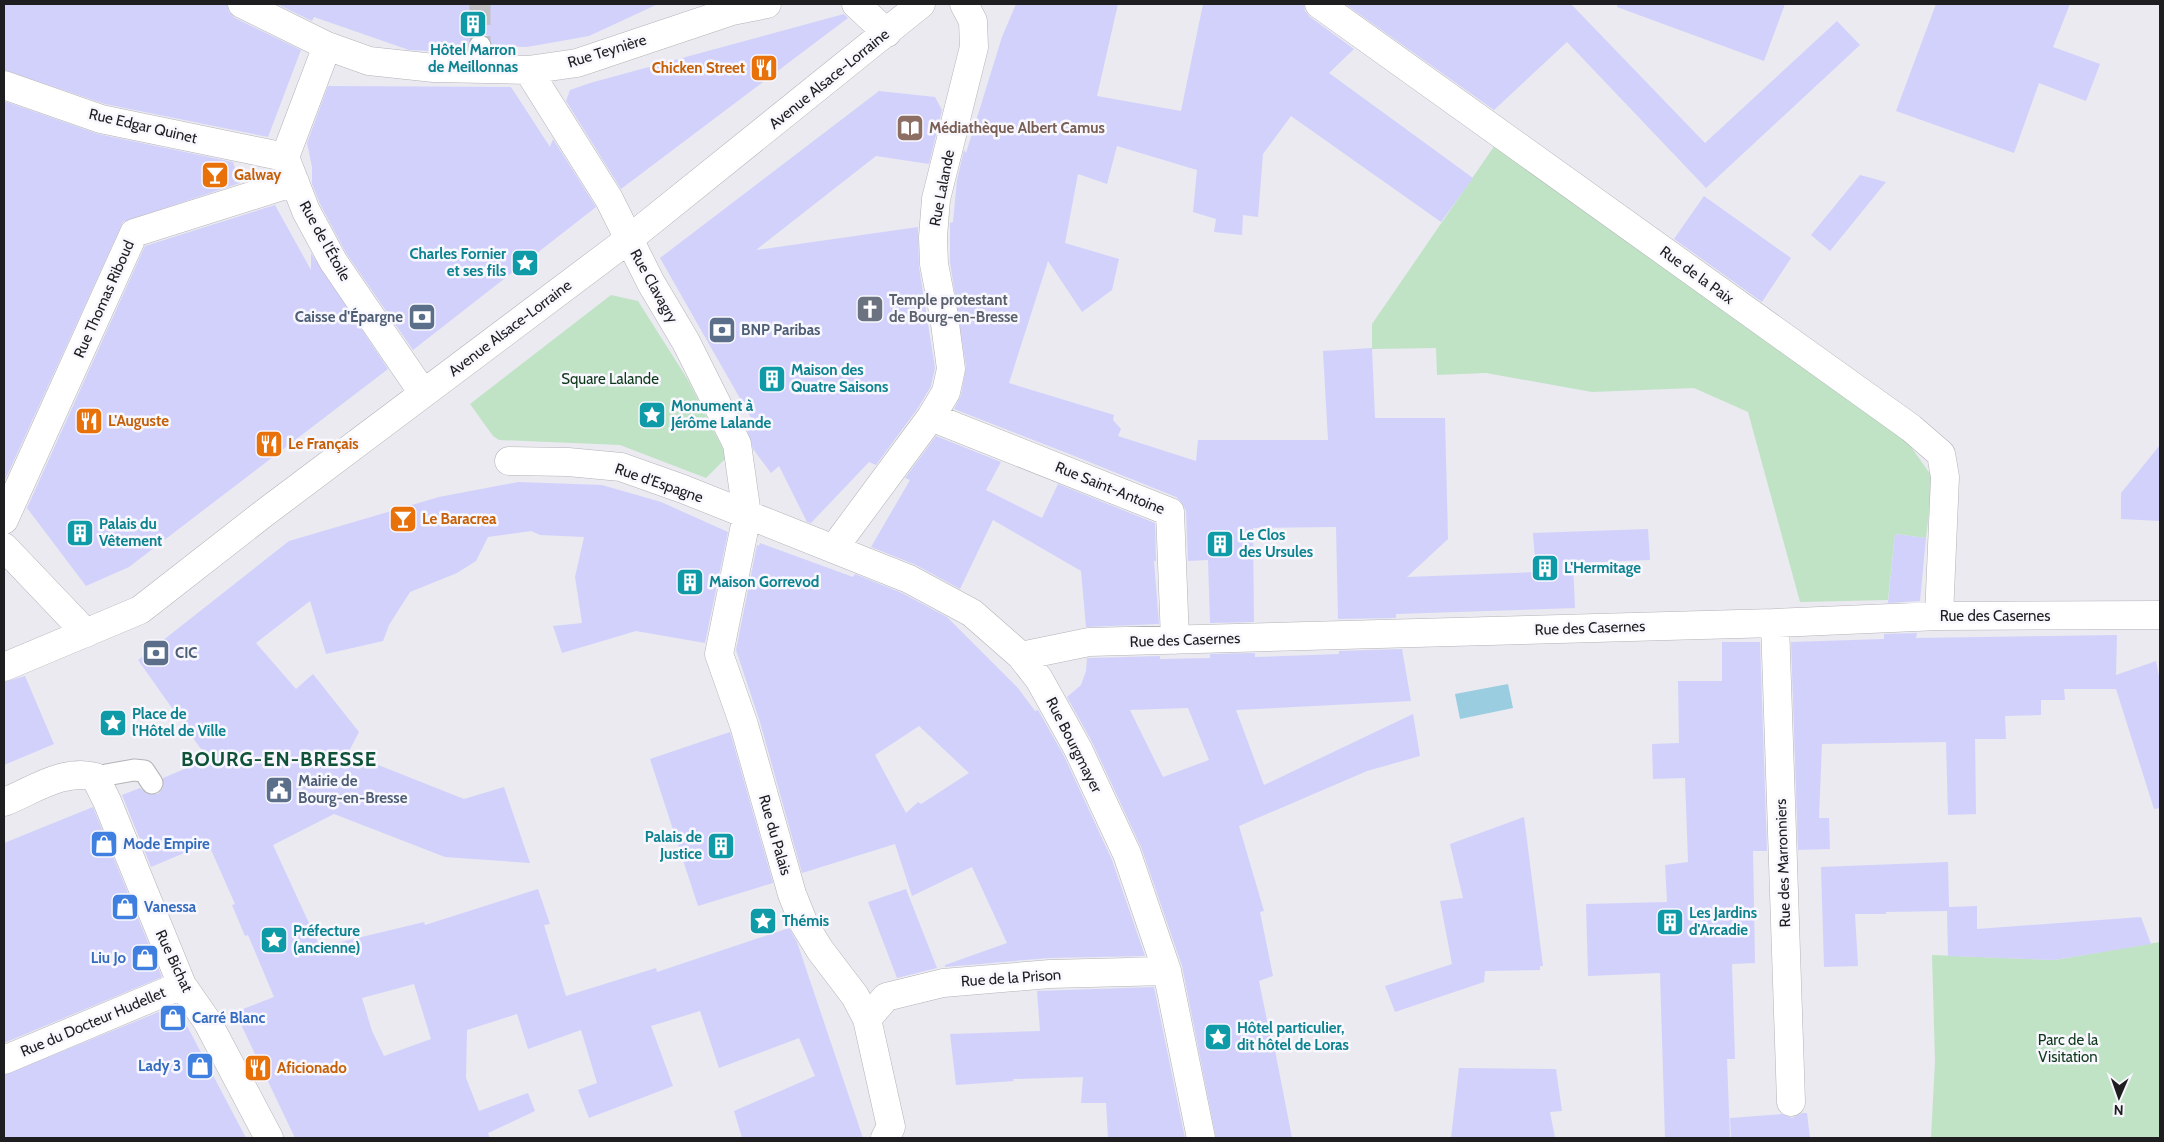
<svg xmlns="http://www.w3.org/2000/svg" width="2164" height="1142" font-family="Cabin,sans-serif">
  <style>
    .green { fill: #c0e3c6 }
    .water { fill: #9bcde0 }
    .building { fill: #d2d1fc; fill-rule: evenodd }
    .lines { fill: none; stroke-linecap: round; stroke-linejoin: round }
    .pedestrian-tunnel { stroke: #c1c1c6; stroke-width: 21; stroke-dasharray: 21 11; stroke-linecap: butt }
    .pedestrian-casing { stroke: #b3b3b8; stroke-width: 23 }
    .minor-casing { stroke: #b3b3b8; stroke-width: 29 }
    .pedestrian { stroke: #fff; stroke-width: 21 }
    .minor { stroke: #fff; stroke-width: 28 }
    .labels { text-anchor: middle; stroke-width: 5; stroke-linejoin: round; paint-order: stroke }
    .culture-label { font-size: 15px; font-weight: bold; fill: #0d838f; stroke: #f7f7fd; text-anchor: start }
    .street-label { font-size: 15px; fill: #1e1e20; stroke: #f7f7fd }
    .food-label { font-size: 15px; font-weight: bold; fill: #c56008; stroke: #f7f7fd; text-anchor: start }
    .education-label { font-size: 15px; font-weight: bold; fill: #785e54; stroke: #f7f7fd; text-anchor: start }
    .worship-label { font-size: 15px; font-weight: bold; fill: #5b616d; stroke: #f7f7fd; text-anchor: start }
    .service-label { font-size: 15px; font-weight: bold; fill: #4e5e75; stroke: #f7f7fd; text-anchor: start }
    .park-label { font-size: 15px; fill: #0e381a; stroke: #f7f7fd }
    .shop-label { font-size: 15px; font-weight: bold; fill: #366cbe; stroke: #f7f7fd; text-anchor: start }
    .district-label { font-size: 20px; font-weight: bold; letter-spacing: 1px; fill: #0f5237; stroke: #f7f7fd }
  </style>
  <rect width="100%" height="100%" fill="#eaeaf0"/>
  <path class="green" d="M1495,145l409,292 29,41 -7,60 -31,-4 -7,66 -88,2 -52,-190 -54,-24 -102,4 -106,-19 -49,2 -1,-27 -64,1v-25z
    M611,295l27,6 50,79 39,77 -21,21 -86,-33 -121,-5 -6,-4 -23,-32z
    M2160,942v196h-229l4,-77 -3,-106 122,5z"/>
  <path class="water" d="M1508,684l5,24 -53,11 -5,-25z"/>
  <path class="building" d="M4,4h223l2,8 6,6 66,32 -33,87 -163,-33 -101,-34z
    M277,4h381l-69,32 -62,11 -35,-1 -5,-11 -7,-1 -11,5 -1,14 -59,-3 -95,-33 -2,4z
    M1016,4h102l-21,92 84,15 22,-107h101l1,7 5,6 44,32 -25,24 144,105 -32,44 -150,-106 -28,38 -5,63 -15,-2 -1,20 -28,-3 2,-13 -23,-7 4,-42 -80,-24 -10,38 -29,-10 -13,69 54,16 -7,31 -30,22 -34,-51 -39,122 105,32 -1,5 8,9 -3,7 78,25 2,-21h130l-5,-89 49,-3 3,70h70l3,121 -41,38 129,-5 -3,-39 115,-4 2,31 -77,3 2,45 -179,6v4l-58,1 -2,-92 -83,1 1,94 -44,1 -2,-63 -20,1 -2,-50 -4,-8 -6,-6 -104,-42 -118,-46 7,-14 5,-28 -16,-105v-39l3,-1 4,-42 7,-30 2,3 36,-116z
    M1345,4h226l134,139 132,-122 23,24 -154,143 -139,-146 -73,68z
    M1617,4h168l-21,57 -147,-54z
    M1936,4h134l-17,43 47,17 -14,37 -47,-18 -25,70 -118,-42z
    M844,14l4,4 -227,171 -55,-88 4,-11 20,-7z
    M328,86l183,1 39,60 3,-8 43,68 -183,143 -67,-97 -26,-49 -8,-20v-17l-5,-24z
    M879,91l56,6 7,13 -13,54 -53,-8 -120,94 162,-23 1,40 16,101 -4,18 -13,22 -42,57 -7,-3 -58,61 -4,-1 -28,-56 -8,7 -18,-24 -6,-19 7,-7 -94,-165z
    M4,101l94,33 135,28 7,21 -117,39 -118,258z
    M1860,175l26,7 -56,69 -19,-16z
    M1704,196l87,62 -29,44 -88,-63z
    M275,205l36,65v-17l77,116 -259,198 -43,19 -59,-78 118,-262z
    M936,436l65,26 -15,28 56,28 16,-34 97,39 1,38h-2l5,63 -73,3 -5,-56 -88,-51 -33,69 -44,-24 -45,-18 39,-67 -5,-2z
    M2160,445v76l-39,-2v-26z
    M518,482l84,3 59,17 67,30 -23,111 -69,-12 -74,22 -9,-27 29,-3 -7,-46 9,-40 -44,-2 -9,-4 -43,6 -12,24 -19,12 -47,19 -21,33 -6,16 -57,13 -16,-53 -54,42 40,46 17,-15 46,58 -11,21 116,46 40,-12 26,76 -85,-6 -111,-43 -61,31 47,102 104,-25 1,3 113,-36 12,35 -6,1 22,71 90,-28 1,4 132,-44 8,14 66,196h-121l-8,-27 81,-35 -16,-38 -80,30 -19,-57 -49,15 22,60 -84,32 -11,-28 19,-7 -16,-53 -53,19 -11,-35 -50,16 -1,48 13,33 49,-18 7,18 -47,22 2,5h-195l-60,-126 39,-15 -26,-62 -3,1 -13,-31 3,-1 -27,-61 -57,24 -29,-72 18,-7 7,6h11l5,-6v-10l45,-19 -70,-99 151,-119 150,-44zM414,984l17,55 -47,17 -12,-25 -10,-33z
    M1895,534l31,4 -6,63 -32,2z
    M760,543l93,34 2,-3 47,19 45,24 71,71 17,23 3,-1 26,46 48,104 33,96 -96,2 -104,9v-2l62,-22 -35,-76 -60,29 -17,-52 -93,29 -42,-151 -24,-72 21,-105 2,1zM919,726l50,47 -48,31 -3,-2 -12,11 -31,-58z
    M1917,633l-1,5 201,-3 -1,40 40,-14 4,21v126l-6,1 -38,-120h-52l1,11h-24v15l-36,1 1,23h-31l1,75 -28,1 -2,-73 -124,2 -3,74h10l1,31 -32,1 -7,-208 93,-3v-5z
    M1722,642h38l7,209h-14l2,112 -23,1 3,95h-8l3,79h-65l-5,-165 -72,3 -2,-72 81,-2 -2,-37 23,-3 -3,-84 -32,1 -1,-35 27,-1 -1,-62h44z
    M1402,649l9,52 -175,9 28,75 149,-71 7,42 -53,15 -128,55 25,85 -4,1 13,64 -14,5 12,59h2l19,98h-76l-34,-172 -41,-119 -49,-105 -25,-45 14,-12 5,-14 1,-13h4l69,-2v3l50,-1v-4l45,-1v4l58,-2 26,-1v-3zM1188,708l21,52 -46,17 -33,-67z
    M25,676l29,68 -50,21v-83z
    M730,732l43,151 -75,23 -48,-147z
    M93,807l69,170 -158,66v-200z
    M1524,817l19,149h-3v4l-55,1 -1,11 -89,30 -10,-26 67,-22 -12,-63 23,-3 -13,-54z
    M1948,862l1,45 28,-1v23l164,-12 10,27 -97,16 -106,-4 -1,-45 -61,1v2h-31l3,52 -34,1 -3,-100z
    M906,889l31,79 -40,10 -29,-76z
    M1154,987l31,151h-77l-2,-35h-25l2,-26 -70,2 1,2 -58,4 -6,-51 90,-3 -3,-40z
    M176,1005l70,133h-242v-63z
    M1459,1068l97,1 6,42 -12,1 5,26h-104z
    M1802,1113h5l3,25h-79l-1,-20 52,-4 10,4z"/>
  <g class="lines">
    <path class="pedestrian-tunnel" d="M480,4v42"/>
    <g class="pedestrian-casing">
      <path id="pedestrian" d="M480,46v23
        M95,777l39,-7 10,1 8,12"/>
    </g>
    <g class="minor-casing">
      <path id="minor" d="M242,4l85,42 42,15 65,7 94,2 49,-7 155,-52 35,-7
        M856,4l31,29
        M1319,4l592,424 30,26 4,23 -6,139
        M327,46l-42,111 21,54 27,50 90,132
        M528,70l81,129 42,84 35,59 51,102 10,71 -28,139 25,71 48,169 12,30 16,26 35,46 12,23 24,108 -6,11
        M4,85l97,34 184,38
        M931,417l239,95 5,128
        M509,461l59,1 53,5 62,22 226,90 63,34 49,43 18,23 39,70 49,105 40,117 34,167
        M4,520l130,-287 161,-51
        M4,547l82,86
        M834,548l97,-131 15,-25 5,-23 -7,-53 -10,-52 -1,-27 3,-38 38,-152 -1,-26 -9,-17
        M1775,623l16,479
        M1021,656l68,-14 686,-19 164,-7 221,-1
        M4,667l136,-57 123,-96 366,-275 292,-235
        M4,802c28,-11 60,-34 91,-25l12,24 75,184 25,36 62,117
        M867,1019l19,-22 57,-14 107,-9 117,-3
        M4,1060l178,-75"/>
    </g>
    <use href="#pedestrian" class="pedestrian"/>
    <use href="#minor" class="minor"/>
  </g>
  <defs>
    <g id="building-square" transform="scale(1.4375)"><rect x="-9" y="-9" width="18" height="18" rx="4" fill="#0f9aa8" stroke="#f7f7fd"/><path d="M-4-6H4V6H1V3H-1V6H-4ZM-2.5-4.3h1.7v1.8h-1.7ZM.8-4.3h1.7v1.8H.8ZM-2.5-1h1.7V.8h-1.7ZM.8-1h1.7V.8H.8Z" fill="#fff"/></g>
    <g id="restaurant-square" transform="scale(1.4375)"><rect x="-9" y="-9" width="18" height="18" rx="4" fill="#e8710a" stroke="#f7f7fd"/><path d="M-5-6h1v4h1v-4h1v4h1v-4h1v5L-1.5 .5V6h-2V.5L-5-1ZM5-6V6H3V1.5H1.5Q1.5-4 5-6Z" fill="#fff"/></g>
    <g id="library-square" transform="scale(1.4375)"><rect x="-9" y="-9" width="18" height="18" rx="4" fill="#8d6e63" stroke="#f7f7fd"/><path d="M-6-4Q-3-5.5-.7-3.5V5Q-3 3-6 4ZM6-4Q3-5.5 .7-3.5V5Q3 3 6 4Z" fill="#fff"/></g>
    <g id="bar-square" transform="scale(1.4375)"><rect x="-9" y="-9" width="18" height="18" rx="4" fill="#e8710a" stroke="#f7f7fd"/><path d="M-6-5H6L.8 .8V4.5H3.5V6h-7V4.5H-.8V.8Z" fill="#fff"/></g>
    <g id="sight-square" transform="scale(1.4375)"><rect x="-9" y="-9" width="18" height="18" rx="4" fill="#0f9aa8" stroke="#f7f7fd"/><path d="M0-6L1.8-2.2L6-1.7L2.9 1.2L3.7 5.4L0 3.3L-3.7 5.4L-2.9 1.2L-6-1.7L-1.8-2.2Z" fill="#fff"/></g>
    <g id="church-square" transform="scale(1.4375)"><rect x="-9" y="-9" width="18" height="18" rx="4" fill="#6b7280" stroke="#f7f7fd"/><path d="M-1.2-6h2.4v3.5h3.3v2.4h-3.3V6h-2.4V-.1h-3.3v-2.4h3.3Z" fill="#fff"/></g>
    <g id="bank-square" transform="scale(1.4375)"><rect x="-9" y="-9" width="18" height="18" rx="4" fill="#5c6f8a" stroke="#f7f7fd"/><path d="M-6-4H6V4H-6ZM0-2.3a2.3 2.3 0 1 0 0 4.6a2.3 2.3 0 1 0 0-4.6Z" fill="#fff"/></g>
    <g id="civic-square" transform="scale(1.4375)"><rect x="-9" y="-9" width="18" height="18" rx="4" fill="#5c6f8a" stroke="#f7f7fd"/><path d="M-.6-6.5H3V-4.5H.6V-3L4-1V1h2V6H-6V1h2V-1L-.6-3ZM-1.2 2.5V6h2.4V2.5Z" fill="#fff"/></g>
    <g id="shop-square" transform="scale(1.4375)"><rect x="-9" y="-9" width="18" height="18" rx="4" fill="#3f7fe0" stroke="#f7f7fd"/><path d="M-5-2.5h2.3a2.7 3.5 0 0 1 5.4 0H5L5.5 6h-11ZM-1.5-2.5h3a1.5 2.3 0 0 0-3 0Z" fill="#fff"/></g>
  </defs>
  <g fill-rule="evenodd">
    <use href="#building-square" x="473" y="24"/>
    <use href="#restaurant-square" x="764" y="68"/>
    <use href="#library-square" x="910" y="128"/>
    <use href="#bar-square" x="215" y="175"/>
    <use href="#sight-square" x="525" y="263"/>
    <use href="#church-square" x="870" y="309"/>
    <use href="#bank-square" x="422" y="317"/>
    <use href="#bank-square" x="722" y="330"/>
    <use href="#building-square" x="772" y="379"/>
    <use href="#sight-square" x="652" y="415"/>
    <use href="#restaurant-square" x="89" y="421"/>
    <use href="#restaurant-square" x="269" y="444"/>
    <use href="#bar-square" x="403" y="519"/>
    <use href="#building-square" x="80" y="533"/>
    <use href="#building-square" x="1220" y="544"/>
    <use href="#building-square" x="1545" y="568"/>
    <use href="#building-square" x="690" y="582"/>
    <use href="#bank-square" x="156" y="653"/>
    <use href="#sight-square" x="113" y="723"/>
    <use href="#civic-square" x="279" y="790"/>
    <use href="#shop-square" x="104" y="844"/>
    <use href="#building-square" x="721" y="846"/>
    <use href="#shop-square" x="125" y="907"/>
    <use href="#sight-square" x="763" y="921"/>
    <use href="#building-square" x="1670" y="922"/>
    <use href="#sight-square" x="274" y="940"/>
    <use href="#shop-square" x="145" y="958"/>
    <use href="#shop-square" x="173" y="1018"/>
    <use href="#sight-square" x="1218" y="1037"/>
    <use href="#shop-square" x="200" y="1066"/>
    <use href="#restaurant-square" x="258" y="1068"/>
  </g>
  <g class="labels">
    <g class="culture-label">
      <text x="473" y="55" text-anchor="middle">Hôtel Marron<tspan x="473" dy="17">de Meillonnas</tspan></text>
      <text x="506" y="259" text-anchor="end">Charles Fornier<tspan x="506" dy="17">et ses fils</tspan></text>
      <text x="791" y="375">Maison des<tspan x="791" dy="17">Quatre Saisons</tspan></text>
      <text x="671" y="411">Monument à<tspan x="671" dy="17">Jérôme Lalande</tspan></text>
      <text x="99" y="529">Palais du<tspan x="99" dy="17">Vêtement</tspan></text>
      <text x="1239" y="540">Le Clos<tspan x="1239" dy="17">des Ursules</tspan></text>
      <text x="1564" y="573">L'Hermitage</text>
      <text x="709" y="587">Maison Gorrevod</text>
      <text x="132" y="719">Place de<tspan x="132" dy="17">l'Hôtel de Ville</tspan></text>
      <text x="702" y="842" text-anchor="end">Palais de<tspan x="702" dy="17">Justice</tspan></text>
      <text x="1689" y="918">Les Jardins<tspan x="1689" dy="17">d'Arcadie</tspan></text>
      <text x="782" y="926">Thémis</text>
      <text x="293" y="936">Préfecture<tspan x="293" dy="17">(ancienne)</tspan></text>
      <text x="1237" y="1033">Hôtel particulier,<tspan x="1237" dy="17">dit hôtel de Loras</tspan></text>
    </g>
    <g class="street-label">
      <text transform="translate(607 51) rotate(-17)" y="5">Rue Teynière</text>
      <text transform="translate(829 79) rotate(-39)" y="5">Avenue Alsace-Lorraine</text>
      <text transform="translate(143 126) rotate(13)" y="5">Rue Edgar Quinet</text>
      <text transform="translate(942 188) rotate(-79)" y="5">Rue Lalande</text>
      <text transform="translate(325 241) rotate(61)" y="5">Rue de l'Étoile</text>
      <text transform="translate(1697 275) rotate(36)" y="5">Rue de la Paix</text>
      <text transform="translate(654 286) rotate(61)" y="5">Rue Clavagry</text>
      <text transform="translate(104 299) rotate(-66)" y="5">Rue Thomas Riboud</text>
      <text transform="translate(510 328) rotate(-37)" y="5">Avenue Alsace-Lorraine</text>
      <text transform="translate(659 483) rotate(19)" y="5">Rue d'Espagne</text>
      <text transform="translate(1110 488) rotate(22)" y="5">Rue Saint-Antoine</text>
      <text x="1995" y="621">Rue des Casernes</text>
      <text transform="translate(1590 628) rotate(-2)" y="5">Rue des Casernes</text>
      <text transform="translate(1185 640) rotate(-2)" y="5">Rue des Casernes</text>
      <text transform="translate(1074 745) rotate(63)" y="5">Rue Bourgmayer</text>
      <text transform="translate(775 835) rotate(74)" y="5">Rue du Palais</text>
      <text transform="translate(1783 863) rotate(-92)" y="5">Rue des Marronniers</text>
      <text transform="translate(174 961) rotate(65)" y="5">Rue Bichat</text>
      <text transform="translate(1011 978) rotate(-4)" y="5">Rue de la Prison</text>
      <text transform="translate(93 1022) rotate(-23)" y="5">Rue du Docteur Hudellet</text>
    </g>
    <g class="food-label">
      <text x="745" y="73" text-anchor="end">Chicken Street</text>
      <text x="234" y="180">Galway</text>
      <text x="108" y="426">L'Auguste</text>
      <text x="288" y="449">Le Français</text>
      <text x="422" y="524">Le Baracrea</text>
      <text x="277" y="1073">Aficionado</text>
    </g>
    <g class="education-label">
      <text x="929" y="133">Médiathèque Albert Camus</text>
    </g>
    <g class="worship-label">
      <text x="889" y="305">Temple protestant<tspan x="889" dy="17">de Bourg-en-Bresse</tspan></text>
    </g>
    <g class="service-label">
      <text x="403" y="322" text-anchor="end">Caisse d'Épargne</text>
      <text x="741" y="335">BNP Paribas</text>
      <text x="175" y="658">CIC</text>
      <text x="298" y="786">Mairie de<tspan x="298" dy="17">Bourg-en-Bresse</tspan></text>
    </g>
    <g class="park-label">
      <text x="610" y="384">Square Lalande</text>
      <text x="2068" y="1045">Parc de la<tspan x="2068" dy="17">Visitation</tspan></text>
    </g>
    <g class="shop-label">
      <text x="123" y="849">Mode Empire</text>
      <text x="144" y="912">Vanessa</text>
      <text x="126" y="963" text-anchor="end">Liu Jo</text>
      <text x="192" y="1023">Carré Blanc</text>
      <text x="181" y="1071" text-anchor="end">Lady 3</text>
    </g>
    <g class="district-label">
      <text x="279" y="766">BOURG-EN-BRESSE</text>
    </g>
  </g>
  <rect width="2164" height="1142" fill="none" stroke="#1e1e20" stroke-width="10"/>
  <g transform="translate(2119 1097) rotate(182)" stroke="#f7f7fd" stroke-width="4" paint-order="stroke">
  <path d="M0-4L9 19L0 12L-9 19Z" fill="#1e1e20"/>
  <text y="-8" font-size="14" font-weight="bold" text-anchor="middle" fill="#1e1e20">N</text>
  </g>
</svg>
